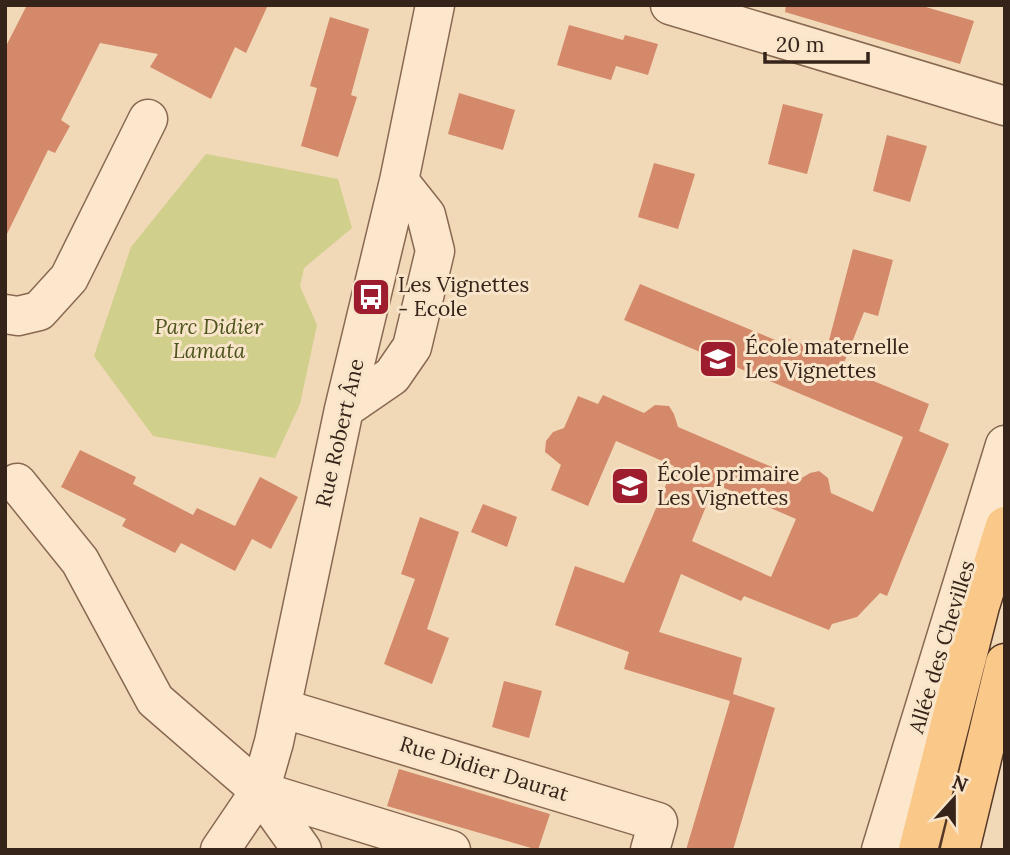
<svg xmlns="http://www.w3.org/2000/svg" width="1010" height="855" font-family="Lora,serif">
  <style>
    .green { fill: #d0cf8c }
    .building { fill: #d3896a; fill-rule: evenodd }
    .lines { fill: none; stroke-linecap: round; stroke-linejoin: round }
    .minor-casing { stroke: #896852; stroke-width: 41 }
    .major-casing { stroke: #553727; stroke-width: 41 }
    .minor { stroke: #fce7cc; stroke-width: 38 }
    .major { stroke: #fac98a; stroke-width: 38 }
    .labels { text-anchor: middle; stroke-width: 6; stroke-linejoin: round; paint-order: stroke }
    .poi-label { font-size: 21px; fill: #362319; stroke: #f8e4c8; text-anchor: start }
    .park-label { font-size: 21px; font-style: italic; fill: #4d541d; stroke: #f8e4c8 }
    .street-label { font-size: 21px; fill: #362319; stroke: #f8e4c8 }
  </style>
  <rect width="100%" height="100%" fill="#f1d9b8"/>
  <path class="green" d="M206,154l132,25 14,49 -48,40 -4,18 17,39 -17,79 -25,54 -122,-22 -59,-80 37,-109z"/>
  <path class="building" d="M27,5h241l-22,48 -11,-6 -24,52 -61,-32 8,-13 -58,-11 -39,77 9,6 -15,27 -7,-3 -43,88v-190z
    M786,5h133l55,16 -14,43 -175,-52z
    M330,17l39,12 -18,66 6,2 -19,60 -37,-11 16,-58 -7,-2z
    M569,25l54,15 2,-5 33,9 -10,31 -32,-9 -5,14 -54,-15z
    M459,93l56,17 -12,40 -55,-16z
    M783,104l40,10 -16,60 -39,-10z
    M887,135l40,11 -17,56 -37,-11z
    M654,163l41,11 -17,55 -40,-12z
    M853,249l40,11 -15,56 -14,-4 -22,56 87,36 -10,27 30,13 -62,152 -7,-3 -23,24 -25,7 -3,6 -85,-34 -3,5 -60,-27 -22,58 83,26 -9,36 42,14 -42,142h-47l44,-149 -106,-32 5,-17 -74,-27 20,-59 49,17 50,-117 -58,-25 -28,65 -37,-16 10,-25 -16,-13 1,-11 7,-9 11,-4 14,-32 20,8 5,-9 41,18 11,-8 14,1 5,8 4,13 122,52 10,-6 9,-2 9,7 3,15 42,19 30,-75 -279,-117 16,-36 140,58 2,-6 35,14 4,-9 7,3zM715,484l81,35 -25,58 -79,-36z
    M80,450l56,27 -3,7 60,31 4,-7 38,18 25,-49 38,20 -27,52 -19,-10 -17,32 -54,-28 -6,10 -53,-27 4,-7 -65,-32z
    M483,504l34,13 -10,30 -36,-15z
    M420,517l39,15 -32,97 22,9 -17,46 -48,-20 31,-85 -14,-5z
    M504,681l38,10 -13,47 -37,-11z
    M399,769l151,45 -12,36 -151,-44z"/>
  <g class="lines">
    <g class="minor-casing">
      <path id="minor" d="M670,5l335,101
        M5,314l13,2 21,-5 30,-33 79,-159
        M344,409l48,-33 20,-29 23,-96 -9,-36 -27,-34
        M17,483l63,78 75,139 105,91 42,59
        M281,708l377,114 -8,28
        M260,791l191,59
        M220,850l40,-59 14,-49 70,-333 55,-228 36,-176
        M881,850l124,-405"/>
    </g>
    <g class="major-casing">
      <path id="major" d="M918,850l62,-244 25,-80
        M960,850l45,-187"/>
    </g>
    <use href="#minor" class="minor"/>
    <use href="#major" class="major"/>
  </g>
  <defs>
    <g id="bus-square" transform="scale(2.0125)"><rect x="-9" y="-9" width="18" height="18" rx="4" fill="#9d1d2e" stroke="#f8e4c8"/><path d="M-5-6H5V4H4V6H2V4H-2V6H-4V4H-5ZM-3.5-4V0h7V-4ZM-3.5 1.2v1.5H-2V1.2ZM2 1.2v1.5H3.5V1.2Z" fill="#fff"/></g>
    <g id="school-square" transform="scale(2.0125)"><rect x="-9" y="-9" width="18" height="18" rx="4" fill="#9d1d2e" stroke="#f8e4c8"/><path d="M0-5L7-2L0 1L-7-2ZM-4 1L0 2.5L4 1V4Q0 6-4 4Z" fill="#fff"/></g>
  </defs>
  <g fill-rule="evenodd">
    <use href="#bus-square" x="371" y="297"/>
    <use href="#school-square" x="718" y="359"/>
    <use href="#school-square" x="630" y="486"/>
  </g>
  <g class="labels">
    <g class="poi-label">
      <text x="398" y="292">Les Vignettes<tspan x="398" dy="24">- Ecole</tspan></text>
      <text x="745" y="354">École maternelle<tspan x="745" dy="24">Les Vignettes</tspan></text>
      <text x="657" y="481">École primaire<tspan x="657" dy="24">Les Vignettes</tspan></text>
    </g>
    <g class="park-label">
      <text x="209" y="334">Parc Didier<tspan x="209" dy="24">Lamata</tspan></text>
    </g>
    <g class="street-label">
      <text transform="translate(340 433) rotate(-77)" y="7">Rue Robert Âne</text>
      <text transform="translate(942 647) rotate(-73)" y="7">Allée des Chevilles</text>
      <text transform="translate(484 769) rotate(17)" y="7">Rue Didier Daurat</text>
    </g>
  </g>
  <rect width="1010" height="855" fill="none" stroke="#362319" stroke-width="14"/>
  <g transform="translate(954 799) rotate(21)" stroke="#f8e4c8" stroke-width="5" paint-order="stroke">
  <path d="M0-5L12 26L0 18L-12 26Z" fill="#362319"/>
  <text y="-10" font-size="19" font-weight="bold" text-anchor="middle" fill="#362319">N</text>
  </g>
  <path d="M765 52v10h103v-10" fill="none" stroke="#362319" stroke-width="3.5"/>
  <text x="776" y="52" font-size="21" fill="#362319" stroke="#f8e4c8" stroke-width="5" paint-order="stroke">20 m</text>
</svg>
